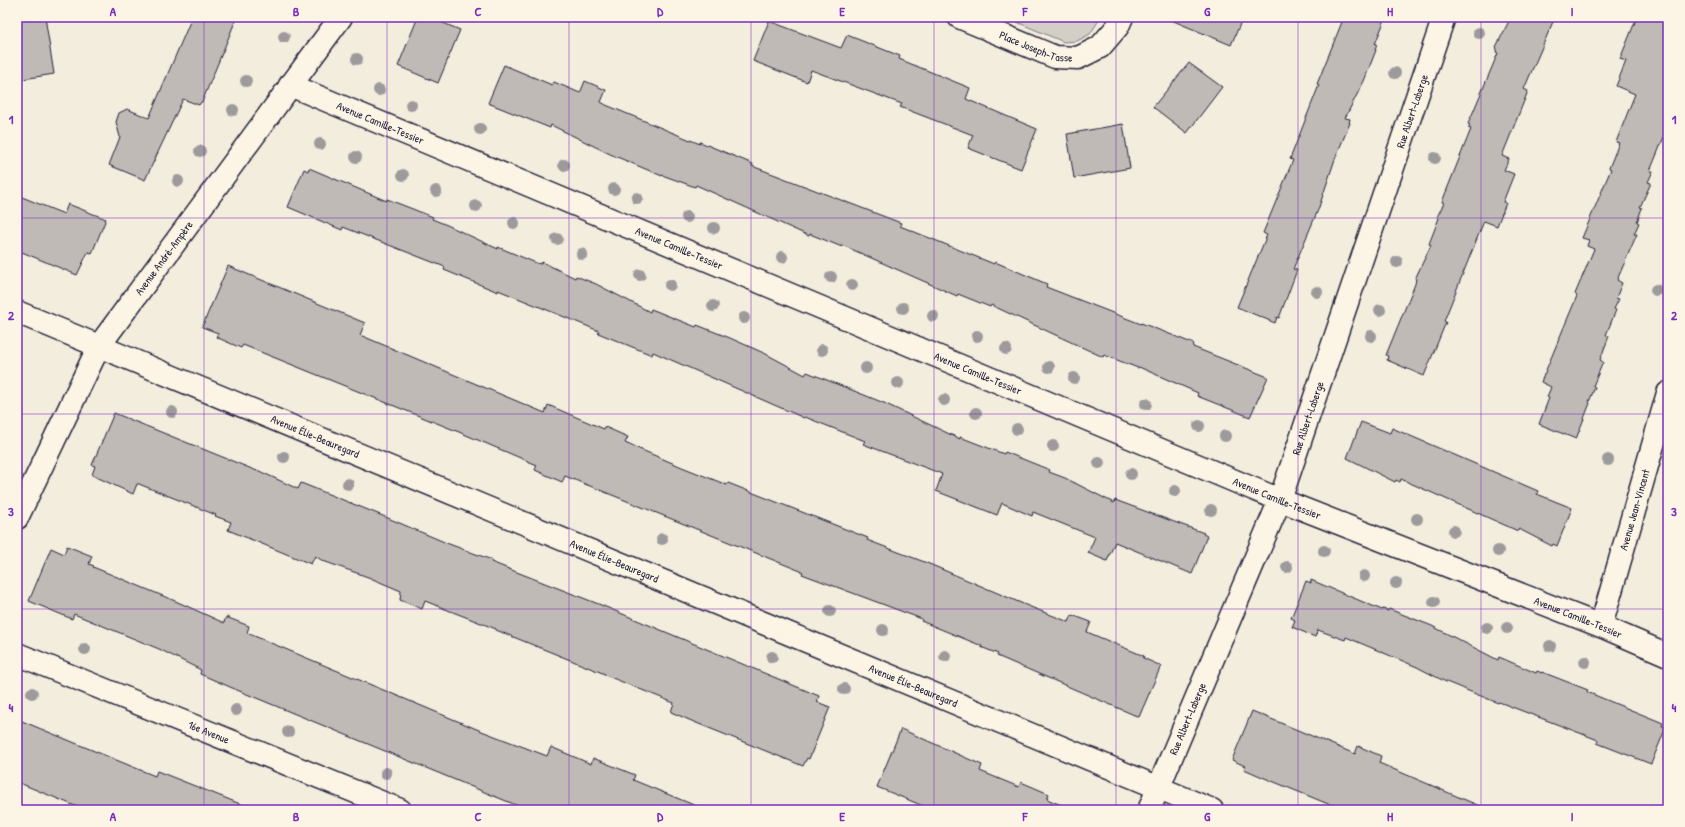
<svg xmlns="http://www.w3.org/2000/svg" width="1685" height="827" font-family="'Patrick Hand',sans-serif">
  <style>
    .green { fill: #d4cfc6; stroke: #7b7880 }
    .building { fill: #bfbab6; stroke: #22223b }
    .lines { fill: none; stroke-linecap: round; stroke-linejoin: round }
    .minor-casing { stroke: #22223b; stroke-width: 25 }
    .tertiary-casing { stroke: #22223b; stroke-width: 25 }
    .minor { stroke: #fcf5e5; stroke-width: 22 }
    .tertiary { stroke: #fcf5e5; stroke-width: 22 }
    .tree { fill: #9d9a9b }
    .grid { fill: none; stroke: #7b2cbf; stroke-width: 1; stroke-opacity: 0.55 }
    .labels { text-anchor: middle; stroke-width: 4; stroke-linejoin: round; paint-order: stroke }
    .street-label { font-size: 11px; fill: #22223b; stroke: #fcf5e5 }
    .neatline { fill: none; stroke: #7b2cbf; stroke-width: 1.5 }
    .grid-label { font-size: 13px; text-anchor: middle; font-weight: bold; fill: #7b2cbf }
  </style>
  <rect width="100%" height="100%" fill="#f3edde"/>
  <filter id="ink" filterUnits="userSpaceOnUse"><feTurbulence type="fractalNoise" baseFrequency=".025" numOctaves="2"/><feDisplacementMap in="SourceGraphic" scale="8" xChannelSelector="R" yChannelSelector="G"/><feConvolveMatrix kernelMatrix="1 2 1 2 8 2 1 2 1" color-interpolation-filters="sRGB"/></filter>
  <g filter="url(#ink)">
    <path class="green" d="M1005,17h96l-11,17 -13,7 -13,1z"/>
    <path class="building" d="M29,17h16l9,57 -37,6v-61z
      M192,17h45l-35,85h-1l-2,3 -16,-6 -38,81 -36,-15 11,-28 -4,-15 3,-9 8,-4 22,9z
      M418,17h11l31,13 -22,53 -40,-17z
      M1164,17h79l-12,28z
      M1344,17h42l-11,27 2,1 -2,5h1l-12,31 -19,37 5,1 -1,4h1l-15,36 -17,51 -25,59 4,1 -18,48 -2,-1 -2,6 -38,-16 30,-72 -4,-2 30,-73 -3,-1 29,-74 -2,-1z
      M1511,17h44l-31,72 4,2 -26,65 7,3 -5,11 10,4 -11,28 3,1 -9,23 -13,-5 -40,100 2,1 -22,54 -37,-16 1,-4 -2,-1 29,-71 1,-5h-1l16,-34 -2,-1 10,-26 -2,-1 7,-14 -2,-1 29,-73 -3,-1 2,-3 -2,-1 30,-71 -2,-1 1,-4 -1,-1z
      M1637,17h31v110l-18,44h3l-5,11 3,1 -11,24 2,1 -5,14 2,1 -5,11h3l-20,46 5,3 -6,15 3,1 -5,10 2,1 -10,25 3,1 -9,24 3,2 -10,24 2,1 -6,15 1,1 -14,36 -37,-15 10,-26 -2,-1 4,-10 -10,-5 36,-86 -2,-2 19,-45 -7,-3 2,-6 -7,-2 29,-69 -2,-1 10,-25 -3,-1 19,-48 -19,-8 10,-25 -6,-2z
      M769,21l72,27 6,-13 53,21 -1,3 71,29 -4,11 71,30 -16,40 -53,-21 5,-13 -73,-28 2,-3 -91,-34 -4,12 -54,-21z
      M1189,63l33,24 -35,46 -34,-26z
      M504,65l48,20 2,-3 26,11 5,-12 21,9 -5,12 5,3 94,39v-2l53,22 -1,2 149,57 -1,3 94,38 1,-2 52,22 -1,3 95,37v-1l26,10 27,11 -1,3 75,30 -18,40 -53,-21 1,-3 -59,-26 -1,1 -34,-13 -1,2 -112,-52 -1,2 -32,-13 -1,2 -115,-51v2l-32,-13 -1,2 -113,-51 -1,2 -33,-12v1l-52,-22 -59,-29 -1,3 -62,-25z
      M1123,124l7,44 -56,10 -7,-44z
      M309,168l73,31 5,2v-2l46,18 -1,2 15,6 51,24v-2l38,16 5,1 1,-2 33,16 1,-2 20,8 54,28 1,-3 45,18 1,-2 33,13 36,16 39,21 2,-3 77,31 76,36v-2l44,17 1,-2 45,18 -1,2 16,6 49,25 1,-3 89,33 -1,1 4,2 -15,38 -77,-32 -8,19 -19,-8 7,-16 -62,-25 -1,4 -30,-13 -5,12 -61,-24 6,-17 -79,-30 2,-3 -60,-24 -1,1 -151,-66 -1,3 -54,-22 1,-2 -101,-41v2l-54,-22 1,-3 -102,-40 -1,3 -54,-23 16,-38 4,2z
      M17,195l47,19 4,-10 38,15 -14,34 -4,-1 -11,23 -60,-25z
      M228,266l137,57 -5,12 185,78 3,-8 56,24 1,-2 23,10 -3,6 57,24 45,18 1,-2 140,55 -1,2 60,23 101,43 41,16 3,-7 19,7 -4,10 57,24 -1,2 18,8 -22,51 -142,-61 1,-2 -17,-7 1,-1 -61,-25 1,-2 -120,-45 1,-2 -238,-96 -3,6 -27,-12 2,-5 -78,-33 -216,-87 -2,3 -25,-11 2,-4 -16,-6z
      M114,413l143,58v-1l41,19 3,-6 82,33 66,28 43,16 -1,2 110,43 218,91 -2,6 13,5 -21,52 -2,-1 -4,8 -109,-44 -23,-10 3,-9 -69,-28v-1l-109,-44v-1l-71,-28 -3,8 -22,-9 1,-9 -33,-14 -45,-16 -8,-5 -4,8 -83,-34 3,-8 -16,-6 1,-1 -77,-31h-2l-4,10 -41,-19 3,-9 -3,-1z
      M1361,422l29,11 2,-5 146,63 -1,3 35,14 -15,38 -4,-2 -1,2 -33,-17 -1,2 -117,-52 -1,3 -4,-2 -1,2 -48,-24z
      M67,546l25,10 -3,8 5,2 -1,1 87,36 44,20 2,-6 23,9 -2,7 232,97 68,26 4,-9 40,17 2,-6 42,17 -2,5 73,30h-178l-291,-120 -37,-16 1,-4 -42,-21 -85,-35 -2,5 -43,-18 22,-53 13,6z
      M1311,580l71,30 1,-1 5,2 1,-2 43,17 66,34 1,-3 37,16 1,-2 5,2v-1l46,18 -1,2 76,31 -1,3 4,1 -15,37 -54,-21 1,-3 -99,-38 -1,1 -54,-22 -27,-14 -71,-30 -1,3 -27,-10 -3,7 -23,-10 3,-7 -4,-2 15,-37 5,2z
      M1252,711l103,43 3,-8 23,10 -2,7 110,47h-146l-76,-31 -23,-10 1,-3 -13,-6z
      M17,719l138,57 2,-5 96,38v1h-168l-68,-28z
      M901,729l81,36 -2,6 39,16 2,-5 28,12 -2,5 26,11h-140l-56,-23z"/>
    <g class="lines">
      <g class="minor-casing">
        <g id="minor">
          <path id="s1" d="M959,17l96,40 23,1 22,-11 18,-21 4,-9"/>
          <path id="s2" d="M290,85l990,415 321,126 67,29"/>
          <path id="s3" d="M17,312l1195,498"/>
          <path id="s4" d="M1601,626l67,-233"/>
          <path id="s5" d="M17,654l383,156"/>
          <path id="s6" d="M1149,810l131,-310 164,-483"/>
        </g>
      </g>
      <g class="tertiary-casing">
        <g id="tertiary">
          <path id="s7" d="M17,518l82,-172 242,-329"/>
        </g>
      </g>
      <use href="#minor" class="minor"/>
      <use href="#tertiary" class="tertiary"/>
    </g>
    <g class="tree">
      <circle cx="1479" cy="33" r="6"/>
      <circle cx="284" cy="37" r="6"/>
      <circle cx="357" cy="59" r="6"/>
      <circle cx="1395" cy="73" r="6"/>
      <circle cx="246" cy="81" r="6"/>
      <circle cx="379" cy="90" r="6"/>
      <circle cx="411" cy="105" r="6"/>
      <circle cx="233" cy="110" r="6"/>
      <circle cx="480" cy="129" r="6"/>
      <circle cx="320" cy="144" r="6"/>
      <circle cx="200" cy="151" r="6"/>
      <circle cx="356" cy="157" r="6"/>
      <circle cx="1435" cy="158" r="6"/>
      <circle cx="564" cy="165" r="6"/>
      <circle cx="403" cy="175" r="6"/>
      <circle cx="178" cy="181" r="6"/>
      <circle cx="614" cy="189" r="6"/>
      <circle cx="436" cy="191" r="6"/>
      <circle cx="637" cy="198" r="6"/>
      <circle cx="476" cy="206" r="6"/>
      <circle cx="687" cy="217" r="6"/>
      <circle cx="514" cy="223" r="6"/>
      <circle cx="714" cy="228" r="6"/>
      <circle cx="557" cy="239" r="6"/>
      <circle cx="582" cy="254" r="6"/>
      <circle cx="782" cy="257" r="6"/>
      <circle cx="1397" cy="262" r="6"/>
      <circle cx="640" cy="275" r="6"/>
      <circle cx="831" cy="277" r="6"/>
      <circle cx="670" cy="285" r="6"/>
      <circle cx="852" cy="285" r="6"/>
      <circle cx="1656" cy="290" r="6"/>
      <circle cx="1317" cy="292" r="6"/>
      <circle cx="713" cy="306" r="6"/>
      <circle cx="903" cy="308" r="6"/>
      <circle cx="1380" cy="310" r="6"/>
      <circle cx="933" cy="316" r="6"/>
      <circle cx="744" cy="318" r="6"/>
      <circle cx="977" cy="336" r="6"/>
      <circle cx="1371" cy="336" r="6"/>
      <circle cx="1006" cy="349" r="6"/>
      <circle cx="822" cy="350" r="6"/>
      <circle cx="1049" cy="367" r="6"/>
      <circle cx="866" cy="368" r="6"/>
      <circle cx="1074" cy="378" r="6"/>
      <circle cx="898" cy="383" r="6"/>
      <circle cx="944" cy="400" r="6"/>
      <circle cx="1146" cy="404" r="6"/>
      <circle cx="172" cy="412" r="6"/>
      <circle cx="976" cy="413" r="6"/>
      <circle cx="1199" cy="426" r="6"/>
      <circle cx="1017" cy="429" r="6"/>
      <circle cx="1225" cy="436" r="6"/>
      <circle cx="1053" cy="446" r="6"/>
      <circle cx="284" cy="457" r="6"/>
      <circle cx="1608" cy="460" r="6"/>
      <circle cx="1099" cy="463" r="6"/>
      <circle cx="1131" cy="474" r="6"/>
      <circle cx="348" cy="484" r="6"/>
      <circle cx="1175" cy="491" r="6"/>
      <circle cx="1211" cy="510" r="6"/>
      <circle cx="1417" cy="519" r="6"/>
      <circle cx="1454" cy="531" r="6"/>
      <circle cx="662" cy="539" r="6"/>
      <circle cx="1324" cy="551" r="6"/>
      <circle cx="1498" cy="551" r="6"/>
      <circle cx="1287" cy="567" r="6"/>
      <circle cx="1364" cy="576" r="6"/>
      <circle cx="1396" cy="583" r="6"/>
      <circle cx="1434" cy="602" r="6"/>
      <circle cx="830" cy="611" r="6"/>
      <circle cx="1487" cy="628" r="6"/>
      <circle cx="1507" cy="628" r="6"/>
      <circle cx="883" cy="630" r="6"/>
      <circle cx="1550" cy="646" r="6"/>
      <circle cx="85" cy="649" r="6"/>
      <circle cx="945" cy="656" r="6"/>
      <circle cx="772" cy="657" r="6"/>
      <circle cx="1585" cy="662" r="6"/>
      <circle cx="844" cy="689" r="6"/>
      <circle cx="32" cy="693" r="6"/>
      <circle cx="236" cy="710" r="6"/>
      <circle cx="288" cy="732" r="6"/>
      <circle cx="386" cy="773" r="6"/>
    </g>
  </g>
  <path class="grid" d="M204,17v793M387,17v793M569,17v793M751,17v793M934,17v793M1116,17v793M1298,17v793M1481,17v793M17,218h1651M17,414h1651M17,609h1651"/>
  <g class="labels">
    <g class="street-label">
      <text dy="4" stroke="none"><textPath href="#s1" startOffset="83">Place Joseph-Tasse</textPath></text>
      <text dy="4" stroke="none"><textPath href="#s6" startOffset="747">Rue Albert-Laberge</textPath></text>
      <text dy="4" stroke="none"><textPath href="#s2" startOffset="98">Avenue Camille-Tessier</textPath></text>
      <text dy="4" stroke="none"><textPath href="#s2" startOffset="422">Avenue Camille-Tessier</textPath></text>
      <text dy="4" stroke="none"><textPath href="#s7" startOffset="300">Avenue André-Ampère</textPath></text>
      <text dy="4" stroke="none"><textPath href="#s2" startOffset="746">Avenue Camille-Tessier</textPath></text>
      <text dy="4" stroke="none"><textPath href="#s6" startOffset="423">Rue Albert-Laberge</textPath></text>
      <text dy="4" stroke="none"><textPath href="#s3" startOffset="323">Avenue Élie-Beauregard</textPath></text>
      <text dy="4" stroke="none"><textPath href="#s2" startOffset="1070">Avenue Camille-Tessier</textPath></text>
      <text dy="4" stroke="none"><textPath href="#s4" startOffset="121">Avenue Jean-Vincent</textPath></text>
      <text dy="4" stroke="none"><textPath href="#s3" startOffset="647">Avenue Élie-Beauregard</textPath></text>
      <text dy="4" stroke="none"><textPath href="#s2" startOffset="1394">Avenue Camille-Tessier</textPath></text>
      <text dy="4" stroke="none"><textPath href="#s3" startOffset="971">Avenue Élie-Beauregard</textPath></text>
      <text dy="4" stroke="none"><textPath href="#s6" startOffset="99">Rue Albert-Laberge</textPath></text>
      <text dy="4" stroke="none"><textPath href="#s5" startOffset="207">16e Avenue</textPath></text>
    </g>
  </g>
  <rect width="1685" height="827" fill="none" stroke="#fcf5e5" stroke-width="44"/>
  <rect x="22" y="22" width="1641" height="783" class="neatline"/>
  <g class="grid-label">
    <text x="113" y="16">A</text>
    <text x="296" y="16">B</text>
    <text x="478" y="16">C</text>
    <text x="660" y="16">D</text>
    <text x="842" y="16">E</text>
    <text x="1025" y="16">F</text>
    <text x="1207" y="16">G</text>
    <text x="1390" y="16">H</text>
    <text x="1572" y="16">I</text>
    <text x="11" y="124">1</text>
    <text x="1674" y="124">1</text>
    <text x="11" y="320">2</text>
    <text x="1674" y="320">2</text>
    <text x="11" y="516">3</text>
    <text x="1674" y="516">3</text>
    <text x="11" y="712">4</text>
    <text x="1674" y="712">4</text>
    <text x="113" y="821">A</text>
    <text x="296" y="821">B</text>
    <text x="478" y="821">C</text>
    <text x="660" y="821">D</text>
    <text x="842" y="821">E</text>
    <text x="1025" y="821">F</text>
    <text x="1207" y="821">G</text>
    <text x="1390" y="821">H</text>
    <text x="1572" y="821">I</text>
  </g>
</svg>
